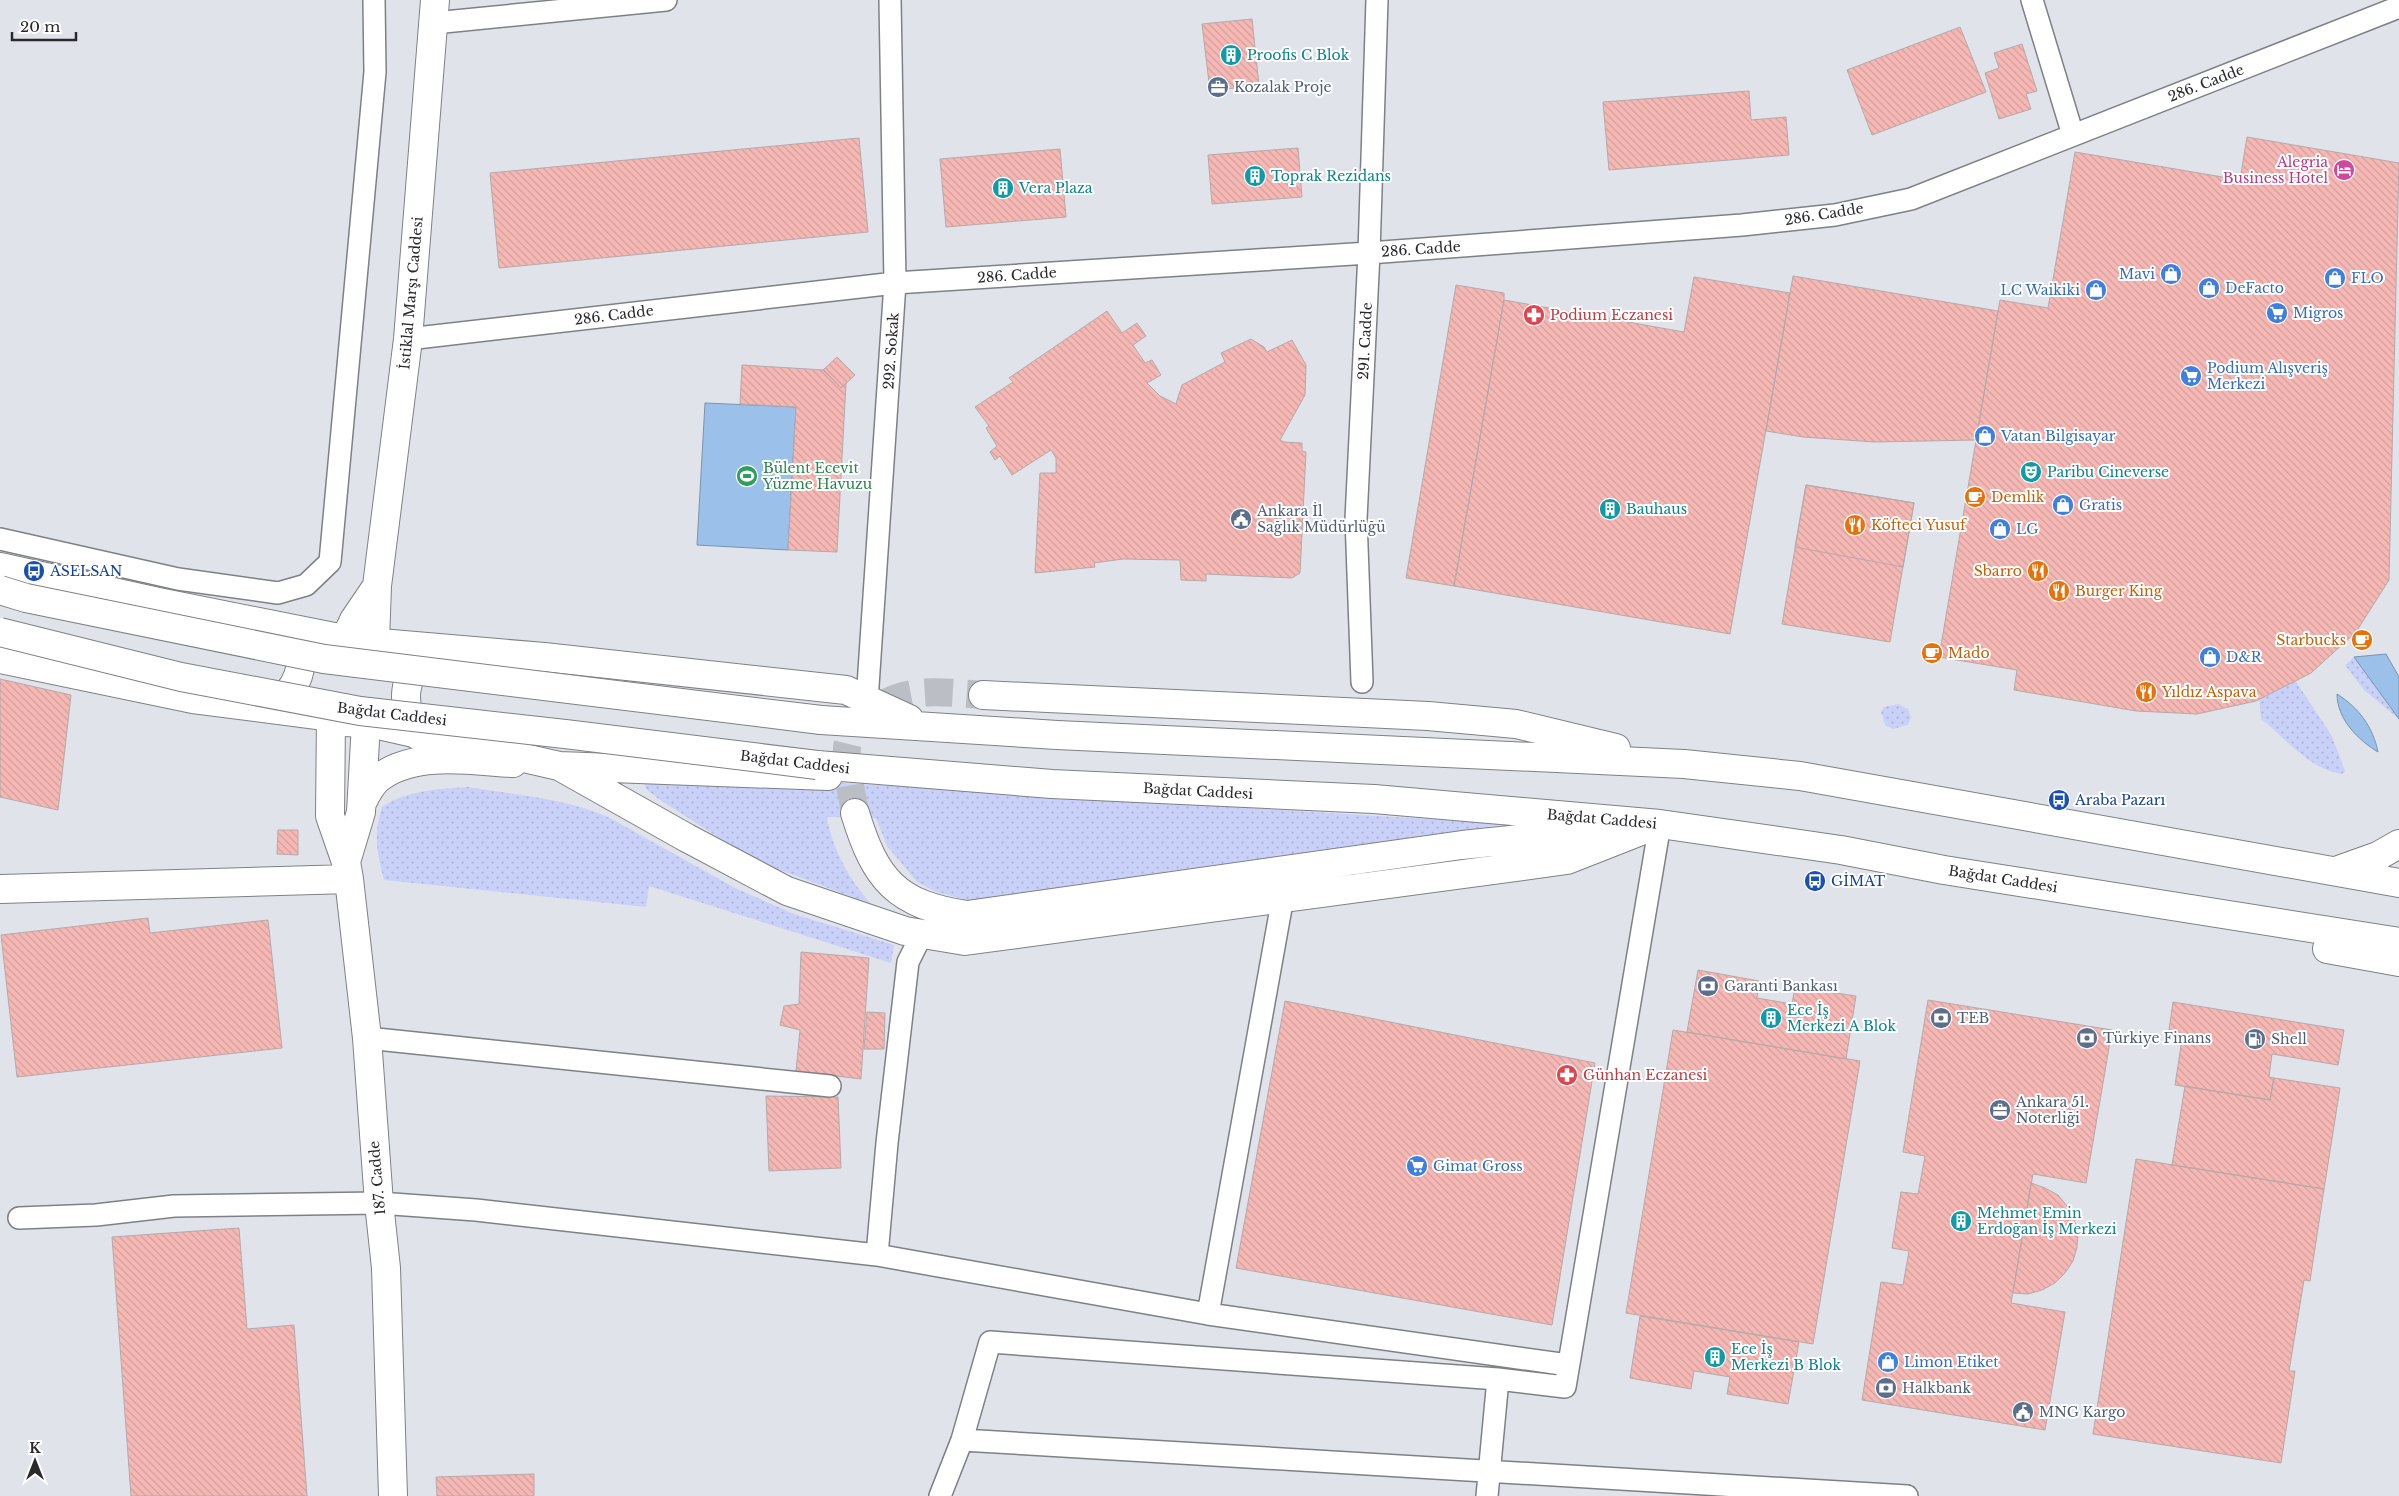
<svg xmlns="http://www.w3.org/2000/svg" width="2399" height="1496" font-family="'Libre Baskerville',serif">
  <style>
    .grass { fill: url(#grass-dots) }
    .water { fill: #9bc1ea; stroke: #7993b1 }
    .building { fill: url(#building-back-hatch); stroke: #b4aaaa }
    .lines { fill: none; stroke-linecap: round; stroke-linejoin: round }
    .primary-tunnel { stroke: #bcbec5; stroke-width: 28; stroke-dasharray: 28 14; stroke-linecap: butt }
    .street-casing { stroke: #7e8087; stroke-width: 24 }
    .secondary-casing { stroke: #7e8087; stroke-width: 30 }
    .primary-casing { stroke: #7e8087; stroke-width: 30 }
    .street { stroke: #fff; stroke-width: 21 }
    .secondary { stroke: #fff; stroke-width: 28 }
    .primary { stroke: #fff; stroke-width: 28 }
    .primary-bridge-casing { stroke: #7e8087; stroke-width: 30; stroke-linecap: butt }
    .primary-bridge { stroke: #fff; stroke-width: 28 }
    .labels { text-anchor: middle; stroke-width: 4; stroke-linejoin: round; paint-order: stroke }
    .culture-label { font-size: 14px; fill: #0d838f; stroke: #fff; text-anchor: start }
    .street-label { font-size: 14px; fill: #29292c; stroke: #fff }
    .service-label { font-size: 14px; fill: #4e5e75; stroke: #fff; text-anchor: start }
    .hotel-label { font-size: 14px; fill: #b23c85; stroke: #fff; text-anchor: end }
    .shop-label { font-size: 14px; fill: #366cbe; stroke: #fff; text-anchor: start }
    .health-label { font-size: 14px; fill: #be3a42; stroke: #fff; text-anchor: start }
    .leisure-label { font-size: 14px; fill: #27864d; stroke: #fff; text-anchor: start }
    .food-label { font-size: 14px; fill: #c56008; stroke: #fff; text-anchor: start }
    .transit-label { font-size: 14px; fill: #164399; stroke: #fff; text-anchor: start }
  </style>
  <defs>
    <pattern id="grass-dots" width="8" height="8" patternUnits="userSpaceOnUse" patternTransform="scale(1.25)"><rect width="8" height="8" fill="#cad1f9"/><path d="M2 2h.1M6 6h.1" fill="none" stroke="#aeb3d6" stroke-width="1.8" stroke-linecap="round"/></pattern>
    <pattern id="building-back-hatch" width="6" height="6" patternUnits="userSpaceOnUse" patternTransform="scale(1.25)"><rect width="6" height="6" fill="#f6b8b5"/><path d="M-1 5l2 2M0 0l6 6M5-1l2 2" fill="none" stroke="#d39e9c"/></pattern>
  </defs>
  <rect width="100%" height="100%" fill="#e1e3eb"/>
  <path class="grass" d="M2354,657l45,62 -35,-29 -19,-25z
    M2291,674l41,62 13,35 -3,3c-34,-5 -55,-35 -81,-55l-3,-32z
    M1898,704l10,5 3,8 -3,8 -15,4 -8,-4 -4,-13 3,-5z
    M650,771l857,53 -341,48 -158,24 -41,4 -30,-8 -20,-10 -30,-36 -11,-28 -49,-1c5,32 23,63 44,87l-107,-40 -37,-21 -70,-45 -11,-9 -3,-9z
    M468,787c48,8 98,11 142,31l125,70 59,26 100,31 -3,18 -242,-77 -3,21 -262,-27c-7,-29 -11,-44 -2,-73 25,-17 57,-18 86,-20z"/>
  <path class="water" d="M705,403l91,4 -8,143 -91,-5z
    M2386,654l13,23v42l-45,-62z
    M2337,694c22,14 36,33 41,58 -20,-12 -41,-33 -41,-58z"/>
  <path class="building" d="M1252,19l7,66 -49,6 -8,-67z
    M1960,27l26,65 -114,43 -25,-65z
    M2022,44l15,47 -11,3 5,15 -32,10 -14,-46 14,-5 -5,-15z
    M1749,91l2,29 35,-3 3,38 -180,15 -6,-68z
    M2247,137l152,26 -10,417 -33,52 -45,41 -55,28 -59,13 -61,-3 -122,-21 3,-20 -78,-13 61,-357 48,8 27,-156 165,28z
    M859,138l9,94 -369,36 -9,-95z
    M1298,148l4,49 -90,7 -4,-49z
    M1060,149l6,68 -120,10 -6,-68z
    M1793,276l205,35 -22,129 -101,2 -72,-5 -37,-6z
    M1694,277l96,16 -60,341 -276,-48 50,-286 180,32z
    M1456,285l48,8v7l-50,286 -48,-8z
    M1107,311l15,22 15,-10 9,13 -13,9 12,18 7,-3 9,15 -14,8 13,13 16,8 6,-19 43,-23 -4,-9 30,-14 13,8 3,5 25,-12 14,25 -1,30 -25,45 4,2 18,1v8l4,1 -6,121 -8,5 -86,-4v7l-25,-1 -1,-20 -57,-1 -29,4 1,4 -60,6 5,-100h16v-15l-5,-8 -39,25 -12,-19 -5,4 -5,-8 7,-6 -11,-18 3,-2 -14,-19 38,-25 -4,-4z
    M837,357l18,18 -14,13 -18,-18z
    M742,365l82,5 17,18 5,-5 -9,169 -49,-2 8,-143 -56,-3z
    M1806,485l108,18 -24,139 -108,-18z
    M1806,485l108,18 -11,64 -108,-20z
    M0,679l71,16 -13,115 -58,-13z
    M278,830h20v25l-21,-1z
    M148,918l2,15 118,-13 14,128 -265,29 -16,-142z
    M801,952l68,6 -8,121 -65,-8 4,-41 -20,-5 4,-19 15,-2z
    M1698,970l61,11 -2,17 35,6 3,-17 61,9 -10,63 -159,-27z
    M1928,1000l184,30 -26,153 -53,-9 -22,129 54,9 -20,118 -183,-30 19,-118 22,3 6,-34 -17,-3 9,-56 17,2 7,-38 -22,-4z
    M1285,1001l310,62 -43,262 -316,-57z
    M2173,1002l171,28 -6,35 -66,-11 -3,23 5,1 -4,22 -95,-15 7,-46 -14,-2z
    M867,1012l18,1 -1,36h-20z
    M1673,1030l187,31 -47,283 -187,-31z
    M2274,1078l66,10 -16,101 -152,-24 13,-79 85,14z
    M766,1096l72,1 3,71 -72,3z
    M2136,1159l188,30 -14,92 -6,-1 -15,91h6l-14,92 -188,-29z
    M2031,1183l14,5 13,7 9,11 7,13 4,14 -1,14 -4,14 -8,12 -10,10 -13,7 -14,4 -15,-1z
    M239,1228l8,101 47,-4 13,171h-176l-19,-259z
    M1640,1316l159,26 -11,62 -61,-10 3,-17 -36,-6 -3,18 -61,-11z
    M534,1474v22h-97l-1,-19z"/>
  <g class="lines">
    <path class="primary-tunnel" d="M855,813c-3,-21 -10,-44 -8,-65 1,-12 11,-25 19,-32 38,-31 72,-24 117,-21"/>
    <g class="street-casing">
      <path id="street" d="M2032,0l41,135
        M434,23l232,-23
        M408,339l487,-56 474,-30 373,-28 93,-10 76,-16 488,-192
        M0,539l178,40 100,14 28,-8 24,-23 45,-490 -1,-72
        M1362,682l-6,-163 13,-266 8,-253
        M867,701l28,-418 -5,-283
        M367,1038l463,48
        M19,1218l77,-3 78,-9 205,-3 97,7 401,45 10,-112 21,-181 14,-28
        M877,1255l331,59 75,-417
        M1208,1314l360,51
        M962,1440l945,56
        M940,1496l22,-56 28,-98 508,37
        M1487,1496l11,-117 67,8 95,-563"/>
    </g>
    <g class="secondary-casing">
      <path id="secondary" d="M346,637l8,-17 23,-34
        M375,641l2,-55 31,-247 27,-339
        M331,718l-1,98 16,46 3,17 18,159 12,165 7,65 7,228
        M362,803c5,-11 11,-22 21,-28 36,-24 90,-14 130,-12
        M346,862l15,-50 5,-89
        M0,889l349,-10"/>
    </g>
    <g class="primary-casing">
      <path id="primary" d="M0,567l158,35 181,36c16,-2 27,0 41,5l164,14 302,33 63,29
        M0,659l193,40 132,17 17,6 28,1 189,43 269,10
        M983,695l445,21 88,8 100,24
        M271,709c25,-19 41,-45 19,-75
        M821,720l236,15 627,29 116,12 599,107
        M417,735c-17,-32 -15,-58 11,-84
        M817,765l235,19 322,15 286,25 181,26 103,20 455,72
        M559,766l128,72 100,53 118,40 60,10 602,-81 84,-33
        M855,813c20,66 41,92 112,102l495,-70 135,-14
        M2336,871l42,-15 21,-12
        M2327,949l72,13"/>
    </g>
    <use href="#street" class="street"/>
    <use href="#secondary" class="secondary"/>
    <use href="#primary" class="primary"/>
    <g class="primary-bridge-casing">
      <path id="primary-bridge" d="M0,590l26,8 298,61 497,61
        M0,632l181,45 179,34 205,23 252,31"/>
    </g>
    <use href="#primary-bridge" class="primary-bridge"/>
  </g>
  <defs>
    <g id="building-disc" transform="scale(1.125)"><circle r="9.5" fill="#0f9aa8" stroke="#fff"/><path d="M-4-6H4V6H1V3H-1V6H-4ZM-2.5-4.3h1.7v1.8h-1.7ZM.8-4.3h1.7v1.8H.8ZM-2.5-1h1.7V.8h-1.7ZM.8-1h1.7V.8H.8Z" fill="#fff"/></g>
    <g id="office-disc" transform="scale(1.125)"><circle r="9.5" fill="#5c6f8a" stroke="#fff"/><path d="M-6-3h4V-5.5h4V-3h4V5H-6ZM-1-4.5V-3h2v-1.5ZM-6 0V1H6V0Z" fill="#fff"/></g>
    <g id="hotel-disc" transform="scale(1.125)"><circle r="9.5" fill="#d1479c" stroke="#fff"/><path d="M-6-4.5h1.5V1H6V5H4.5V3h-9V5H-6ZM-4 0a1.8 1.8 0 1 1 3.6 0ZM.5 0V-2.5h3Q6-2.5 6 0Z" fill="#fff"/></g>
    <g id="shop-disc" transform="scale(1.125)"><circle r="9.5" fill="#3f7fe0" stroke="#fff"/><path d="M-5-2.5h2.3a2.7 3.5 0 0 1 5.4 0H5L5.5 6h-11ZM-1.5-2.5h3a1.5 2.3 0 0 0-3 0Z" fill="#fff"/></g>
    <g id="supermarket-disc" transform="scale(1.125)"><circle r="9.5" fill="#3f7fe0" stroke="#fff"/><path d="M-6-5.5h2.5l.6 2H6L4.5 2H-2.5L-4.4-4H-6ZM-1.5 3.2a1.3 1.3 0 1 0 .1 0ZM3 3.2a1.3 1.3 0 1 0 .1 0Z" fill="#fff"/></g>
    <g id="pharmacy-disc" transform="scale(1.125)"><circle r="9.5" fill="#e0444e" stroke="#fff"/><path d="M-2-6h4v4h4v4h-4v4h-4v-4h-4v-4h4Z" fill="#fff"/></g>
    <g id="theatre-disc" transform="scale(1.125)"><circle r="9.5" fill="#0f9aa8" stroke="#fff"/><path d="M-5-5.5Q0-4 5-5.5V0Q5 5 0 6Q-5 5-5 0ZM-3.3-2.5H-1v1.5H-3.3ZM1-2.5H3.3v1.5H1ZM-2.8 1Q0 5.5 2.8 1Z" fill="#fff"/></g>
    <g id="stadium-disc" transform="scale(1.125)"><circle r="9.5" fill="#2e9e5b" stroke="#fff"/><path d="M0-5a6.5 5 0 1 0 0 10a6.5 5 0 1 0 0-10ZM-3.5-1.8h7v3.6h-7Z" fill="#fff"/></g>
    <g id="cafe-disc" transform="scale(1.125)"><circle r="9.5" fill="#e8710a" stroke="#fff"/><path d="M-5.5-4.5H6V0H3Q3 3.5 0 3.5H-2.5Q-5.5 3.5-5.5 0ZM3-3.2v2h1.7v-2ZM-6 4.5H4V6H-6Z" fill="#fff"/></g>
    <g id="civic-disc" transform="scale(1.125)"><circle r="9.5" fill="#5c6f8a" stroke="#fff"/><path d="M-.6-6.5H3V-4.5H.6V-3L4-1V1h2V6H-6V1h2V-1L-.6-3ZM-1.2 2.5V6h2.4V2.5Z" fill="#fff"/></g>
    <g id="restaurant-disc" transform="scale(1.125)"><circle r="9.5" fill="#e8710a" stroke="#fff"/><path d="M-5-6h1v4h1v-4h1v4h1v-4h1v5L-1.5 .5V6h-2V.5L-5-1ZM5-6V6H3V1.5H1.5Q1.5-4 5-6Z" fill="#fff"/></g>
    <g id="bus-disc" transform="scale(1.125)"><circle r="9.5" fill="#1a4fb4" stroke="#fff"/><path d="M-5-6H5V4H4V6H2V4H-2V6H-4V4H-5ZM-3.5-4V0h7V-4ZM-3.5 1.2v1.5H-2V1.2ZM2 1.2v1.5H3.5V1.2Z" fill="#fff"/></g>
    <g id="bank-disc" transform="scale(1.125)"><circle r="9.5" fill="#5c6f8a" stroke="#fff"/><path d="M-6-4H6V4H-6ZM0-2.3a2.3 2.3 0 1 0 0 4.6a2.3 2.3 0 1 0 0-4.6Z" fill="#fff"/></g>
    <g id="fuel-disc" transform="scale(1.125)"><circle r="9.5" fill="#5c6f8a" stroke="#fff"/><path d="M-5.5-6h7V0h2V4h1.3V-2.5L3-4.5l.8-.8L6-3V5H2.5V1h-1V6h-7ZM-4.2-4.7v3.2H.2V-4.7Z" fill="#fff"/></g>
  </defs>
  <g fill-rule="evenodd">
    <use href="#building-disc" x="1231" y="55"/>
    <use href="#office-disc" x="1218" y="87"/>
    <use href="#hotel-disc" x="2344" y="170"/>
    <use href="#building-disc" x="1255" y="176"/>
    <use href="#building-disc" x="1003" y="188"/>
    <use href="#shop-disc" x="2171" y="274"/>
    <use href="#shop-disc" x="2335" y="278"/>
    <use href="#shop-disc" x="2209" y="288"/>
    <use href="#shop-disc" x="2096" y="290"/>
    <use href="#supermarket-disc" x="2277" y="313"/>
    <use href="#pharmacy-disc" x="1534" y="315"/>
    <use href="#supermarket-disc" x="2191" y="376"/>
    <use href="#shop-disc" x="1985" y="436"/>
    <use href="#theatre-disc" x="2031" y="472"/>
    <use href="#stadium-disc" x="747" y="476"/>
    <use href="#cafe-disc" x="1975" y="497"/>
    <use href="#shop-disc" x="2063" y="505"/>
    <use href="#building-disc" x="1610" y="509"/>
    <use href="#civic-disc" x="1241" y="519"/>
    <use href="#restaurant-disc" x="1855" y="525"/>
    <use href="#shop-disc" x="2000" y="529"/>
    <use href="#bus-disc" x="34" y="571"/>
    <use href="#restaurant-disc" x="2038" y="571"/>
    <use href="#restaurant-disc" x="2059" y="591"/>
    <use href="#cafe-disc" x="2362" y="640"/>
    <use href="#cafe-disc" x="1932" y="653"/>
    <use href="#shop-disc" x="2210" y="657"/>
    <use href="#restaurant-disc" x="2146" y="692"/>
    <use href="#bus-disc" x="2059" y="800"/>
    <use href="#bus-disc" x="1815" y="881"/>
    <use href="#bank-disc" x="1708" y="986"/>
    <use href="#building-disc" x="1771" y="1018"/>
    <use href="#bank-disc" x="1941" y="1018"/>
    <use href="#bank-disc" x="2087" y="1038"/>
    <use href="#fuel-disc" x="2255" y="1039"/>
    <use href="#pharmacy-disc" x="1567" y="1075"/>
    <use href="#office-disc" x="2000" y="1110"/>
    <use href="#supermarket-disc" x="1417" y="1166"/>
    <use href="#building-disc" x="1961" y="1221"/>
    <use href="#building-disc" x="1715" y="1357"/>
    <use href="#shop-disc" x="1888" y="1362"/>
    <use href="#bank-disc" x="1886" y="1388"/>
    <use href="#civic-disc" x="2023" y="1412"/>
  </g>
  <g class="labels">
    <g class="culture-label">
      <text x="1247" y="60">Proofis C Blok</text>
      <text x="1271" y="181">Toprak Rezidans</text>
      <text x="1019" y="193">Vera Plaza</text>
      <text x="2047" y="477">Paribu Cineverse</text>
      <text x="1626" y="514">Bauhaus</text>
      <text x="1787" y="1015">Ece İş<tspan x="1787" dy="16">Merkezi A Blok</tspan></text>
      <text x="1977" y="1218">Mehmet Emin<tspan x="1977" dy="16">Erdoğan İş Merkezi</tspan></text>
      <text x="1731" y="1354">Ece İş<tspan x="1731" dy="16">Merkezi B Blok</tspan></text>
    </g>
    <g class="street-label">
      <text transform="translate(2206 83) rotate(-21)" y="5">286. Cadde</text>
      <text transform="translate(1824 214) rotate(-9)" y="5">286. Cadde</text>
      <text transform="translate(1421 249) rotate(-4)" y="5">286. Cadde</text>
      <text transform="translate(1017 275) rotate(-4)" y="5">286. Cadde</text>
      <text transform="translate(411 293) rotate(-85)" y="5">İstiklal Marşı Caddesi</text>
      <text transform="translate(614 315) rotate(-7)" y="5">286. Cadde</text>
      <text transform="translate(1365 341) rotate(-87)" y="5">291. Cadde</text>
      <text transform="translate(891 351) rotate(-86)" y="5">292. Sokak</text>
      <text transform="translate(392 714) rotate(7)" y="5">Bağdat Caddesi</text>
      <text transform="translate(795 762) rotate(7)" y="5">Bağdat Caddesi</text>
      <text transform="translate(1198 791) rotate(3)" y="5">Bağdat Caddesi</text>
      <text transform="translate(1602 819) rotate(5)" y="5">Bağdat Caddesi</text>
      <text transform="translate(2003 879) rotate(9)" y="5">Bağdat Caddesi</text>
      <text transform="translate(377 1178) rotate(-95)" y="5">187. Cadde</text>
    </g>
    <g class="service-label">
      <text x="1234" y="92">Kozalak Proje</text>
      <text x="1257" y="516">Ankara İl<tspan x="1257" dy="16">Sağlık Müdürlüğü</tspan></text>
      <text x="1724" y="991">Garanti Bankası</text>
      <text x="1957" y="1023">TEB</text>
      <text x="2103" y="1043">Türkiye Finans</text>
      <text x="2271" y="1044">Shell</text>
      <text x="2016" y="1107">Ankara 51.<tspan x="2016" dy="16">Noterliği</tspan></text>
      <text x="1902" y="1393">Halkbank</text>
      <text x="2039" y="1417">MNG Kargo</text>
    </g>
    <g class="hotel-label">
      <text x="2328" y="167">Alegria<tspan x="2328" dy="16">Business Hotel</tspan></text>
    </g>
    <g class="shop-label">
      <text x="2155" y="279" text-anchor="end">Mavi</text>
      <text x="2351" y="283">FLO</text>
      <text x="2225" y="293">DeFacto</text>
      <text x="2080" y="295" text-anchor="end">LC Waikiki</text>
      <text x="2293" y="318">Migros</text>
      <text x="2207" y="373">Podium Alışveriş<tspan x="2207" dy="16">Merkezi</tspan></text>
      <text x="2001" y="441">Vatan Bilgisayar</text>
      <text x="2079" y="510">Gratis</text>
      <text x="2016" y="534">LG</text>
      <text x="2226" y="662">D&amp;R</text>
      <text x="1433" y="1171">Gimat Gross</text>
      <text x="1904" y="1367">Limon Etiket</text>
    </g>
    <g class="health-label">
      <text x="1550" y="320">Podium Eczanesi</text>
      <text x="1583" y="1080">Günhan Eczanesi</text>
    </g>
    <g class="leisure-label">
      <text x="763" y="473">Bülent Ecevit<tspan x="763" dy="16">Yüzme Havuzu</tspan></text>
    </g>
    <g class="food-label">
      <text x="1991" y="502">Demlik</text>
      <text x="1871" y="530">Köfteci Yusuf</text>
      <text x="2022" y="576" text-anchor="end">Sbarro</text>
      <text x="2075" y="596">Burger King</text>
      <text x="2346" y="645" text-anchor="end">Starbucks</text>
      <text x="1948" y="658">Mado</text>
      <text x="2162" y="697">Yıldız Aspava</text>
    </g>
    <g class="transit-label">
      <text x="50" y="576">ASELSAN</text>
      <text x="2075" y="805">Araba Pazarı</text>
      <text x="1831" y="886">GİMAT</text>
    </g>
  </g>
  <g transform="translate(35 1461)" stroke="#ffffff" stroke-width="4" paint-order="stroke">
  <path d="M0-4L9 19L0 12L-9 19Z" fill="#29292c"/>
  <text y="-8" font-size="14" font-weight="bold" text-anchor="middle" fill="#29292c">K</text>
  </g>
  <path d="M12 32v8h64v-8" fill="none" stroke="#29292c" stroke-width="2.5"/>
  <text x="20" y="32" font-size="15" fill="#29292c" stroke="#ffffff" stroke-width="4" paint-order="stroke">20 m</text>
</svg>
